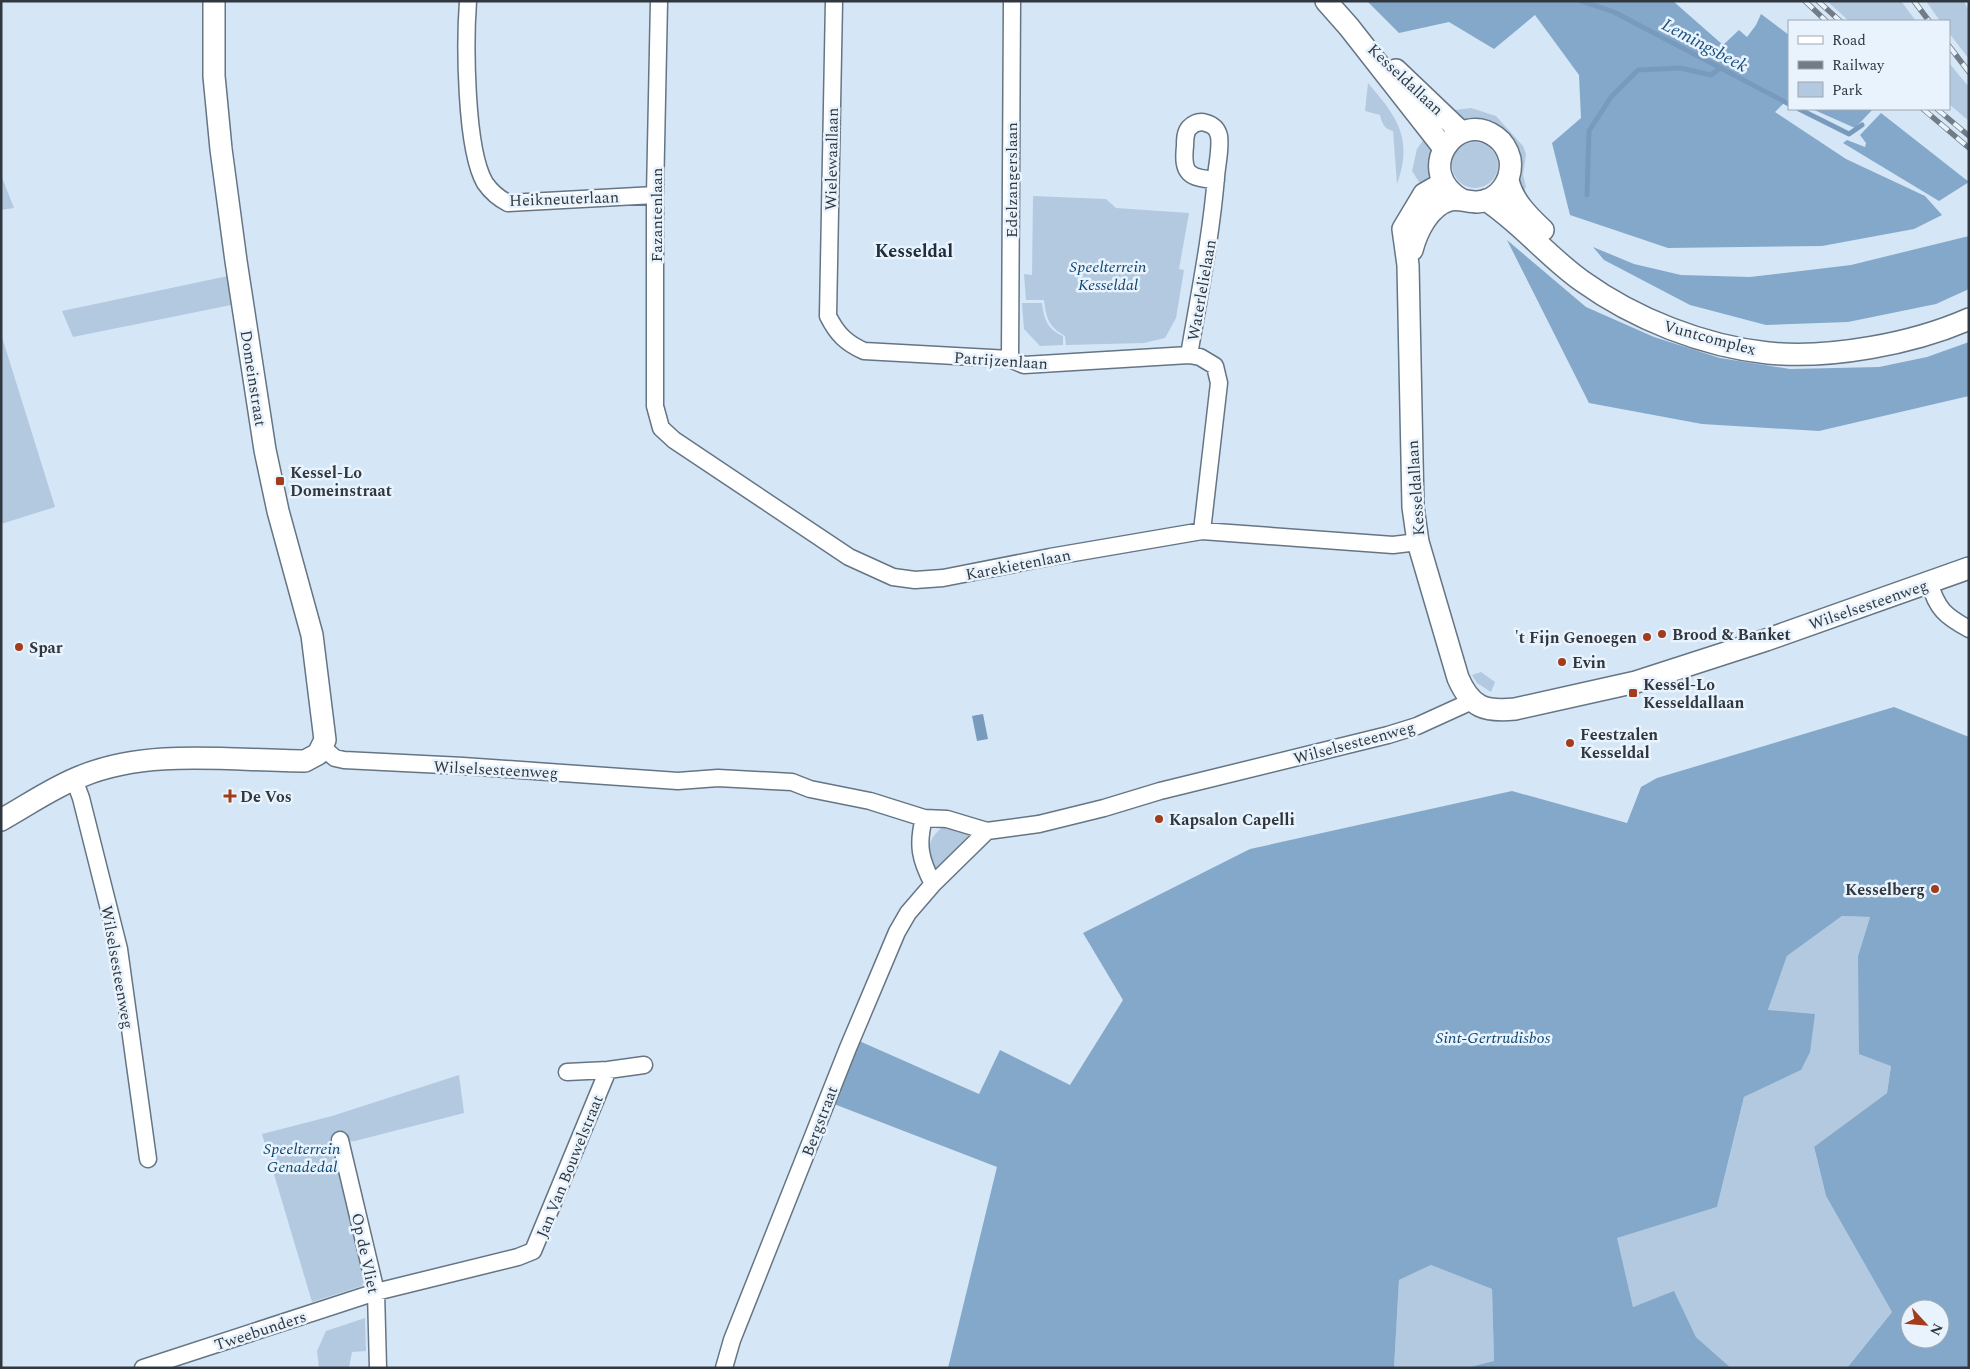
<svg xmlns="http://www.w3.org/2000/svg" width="1970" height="1369" font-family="Spectral,serif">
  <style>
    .green { fill: #b3c9df }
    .forest { fill: #84a8ca; fill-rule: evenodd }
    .water { fill: #789bbd }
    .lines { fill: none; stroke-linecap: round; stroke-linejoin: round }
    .stream { stroke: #789bbd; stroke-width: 5 }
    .minor-casing { stroke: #657584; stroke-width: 19 }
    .tertiary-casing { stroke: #657584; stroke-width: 24 }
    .minor { stroke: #fff; stroke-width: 16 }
    .tertiary { stroke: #fff; stroke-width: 21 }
    .rail-casing { stroke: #717c87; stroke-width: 5.5 }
    .rail { stroke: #e8f3fd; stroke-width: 4; stroke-dasharray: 11; stroke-linecap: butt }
    .poi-dot { fill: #a33c1a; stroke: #e8f3fd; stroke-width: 2 }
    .labels { text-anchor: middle; stroke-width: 5; stroke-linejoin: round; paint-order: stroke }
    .street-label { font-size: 16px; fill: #30373e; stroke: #e8f3fd }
    .park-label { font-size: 16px; font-style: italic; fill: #0a4470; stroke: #e8f3fd }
    .poi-label { font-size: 16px; font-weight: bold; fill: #30373e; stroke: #e8f3fd; text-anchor: start }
    .water-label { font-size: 18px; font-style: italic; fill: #1a507d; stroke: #e8f3fd }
    .neighbourhood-label { font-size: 18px; font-weight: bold; fill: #202e3b; stroke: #e8f3fd }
  </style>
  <rect width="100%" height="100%" fill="#d5e6f7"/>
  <path class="green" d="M1827,1h74l15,20h-67z
    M1926,1h38l5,11v47l-20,-26v-12h-9z
    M1949,63l20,24v34l-20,-17z
    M1368,83c30,35 45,55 29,101l-4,-53c-9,-2 -11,-8 -13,-16l-15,-4z
    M1471,108l25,8 27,30 3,8 -3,21 3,12 -4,6 -6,-9 2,-16 -65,-55 2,-3z
    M1426,136c11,18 7,34 -3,52l-11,-17 5,-22z
    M1452 165a23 23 0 1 1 46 0a23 23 0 1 1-46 0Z
    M1,175l13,33 -13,2z
    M1033,196l73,3 10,9 73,5 -10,56 5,1 -8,48 -11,20 -21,5 -78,2 -1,-9c-16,-9 -19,-18 -21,-36h-18l-2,-26 8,1z
    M228,276l3,29 -158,32 -11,-26z
    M1022,303h20c2,16 5,26 21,33v9l-23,1 -16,-17z
    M1,334l54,173 -54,17z
    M1481,672l14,10 -4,10 -14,-9 -5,-8z
    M947,825l26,6 -40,42c-11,-16 -4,-40 14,-48z
    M1842,916l28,1 -12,39 33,110 -4,27 -73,55 12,48 66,116 -45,56h-116l-35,-31 -22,-45 -41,15 -17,-69 101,-31 27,-110 57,-27 -33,-60 19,-54z
    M459,1075l5,38 -109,28 -24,2 34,135 -3,8 -50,16 -50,-168 70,-18z
    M1431,1265l61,24 2,73 -27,6h-73l5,-88z
    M365,1318l1,33 -14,1 -3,16h-30l-2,-17 9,-20z"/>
  <path class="forest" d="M1367,1h306l50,44 16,-15 8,7 9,-12 5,-11 28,21v63l-14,14 71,47 79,37 17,19 -28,14 -92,17 -154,2 -98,-33 -18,-72 29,-25 -2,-43 -44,-60 -41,34 -45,-27 -50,11z
    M1812,109h61l-18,19z
    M1881,113l88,69 -30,19 -96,-58 4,-3 18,7 1,-4 -6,-8z
    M1969,236v53l-33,15 -88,18 -82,3 -76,-20 -86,-45 -11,-13 41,17 47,11 69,2 101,-12z
    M1507,240l79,67 68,30 66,21 70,11 89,-2 48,-10 42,-15v54l-150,35 -117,-7 -113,-21z
    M1894,707l75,30v631h-122l45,-56 -66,-116 -12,-49 73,-54 4,-27 -32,-12 -1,-98 12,-39 -28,-1 -55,40 -19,54 47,4 -5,38 -9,18 -57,27 -27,110 -100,31 16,69 41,-16 22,46 35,31h-264l27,-7 -2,-72 -61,-24 -32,15 -5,88h-446l49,-201 -163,-63 23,-64 122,54 21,-44 70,35 53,-85 -40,-67 167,-84 262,-58 115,32 14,-36 16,-9zM1910,1309h30v30h-30z"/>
  <path class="water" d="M983,714l5,25 -11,2 -5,-25z"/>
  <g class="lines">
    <path class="stream" d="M1581,1l33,11 175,92
      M1799,109l50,25 13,-9
      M1587,195l2,-64 22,-34 27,-27 42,-2 31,7 9,-7"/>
    <g class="minor-casing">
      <path id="minor" d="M468,1c-3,41 -3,148 17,182 7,10 13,15 23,20l147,-8
        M659,1l-4,194v211l6,22 13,12 175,117 44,20 22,3 28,-2 107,-21 152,-26 191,14 25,-3
        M834,1l-6,315c9,18 18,27 36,35l146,8 14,6 165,-10
        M1010,359l2,-358
        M1202,531l17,-148 -4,-17 -15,-9 -11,-2c10,-59 22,-118 27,-178 1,-13 5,-29 3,-41 -2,-8 -6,-11 -13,-13 -6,-2 -12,0 -17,5 -4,5 -4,12 -4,18 -3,28 4,32 31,34
        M1929,582c8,27 16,34 40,47
        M323,748l12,10 9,2 119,6 215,15 40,-3 74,4 18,7 60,12 54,17 23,1 40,12 52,-7 65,-16 56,-17 228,-56 29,-9 55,-25
        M74,779l7,19 38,151 29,210
        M924,818c-7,27 -4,41 9,66
        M567,1072l41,-2 36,-5
        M340,1140l36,152 2,76
        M143,1368l233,-76 142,-35 15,-6 75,-181
        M724,1368l8,-28 116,-292 49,-116 11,-19 25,-29 54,-53"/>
    </g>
    <g class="tertiary-casing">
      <path id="tertiary" d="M1326,1l23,26 94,120
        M1396,70l65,62
        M1508,180c4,20 20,36 35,50
        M1443,183l-19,11 -21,35 5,36 5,242 5,35 40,136c13,30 27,34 57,31l121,-27 130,-42 203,-72
        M1486,200c35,23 62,57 96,81 53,38 121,65 186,72 62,6 144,-9 201,-34
        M1412,250c5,-19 17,-44 38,-50 9,-2 18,2 27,2 22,-1 36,-22 33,-43 -2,-8 -7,-17 -14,-22 -40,-29 -84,35 -34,63
        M1,820c27,-15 52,-33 81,-44 68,-28 150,-15 223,-15l13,-7 7,-14 -13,-105 -34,-124 -13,-61 -29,-189 -15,-112 -7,-73v-75"/>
    </g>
    <use href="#minor" class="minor"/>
    <use href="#tertiary" class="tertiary"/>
    <g class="rail-casing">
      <path id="rail" d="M1805,1l21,20
        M1818,1l22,20
        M1914,1l15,20
        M1949,46l20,26
        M1923,109l46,39
        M1937,109l32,27"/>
    </g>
    <use href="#rail" class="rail"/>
  </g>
  <g class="poi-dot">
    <rect x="275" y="476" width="10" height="10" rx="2.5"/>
    <circle cx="1662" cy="634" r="5"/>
    <circle cx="1647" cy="637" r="5"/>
    <circle cx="19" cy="647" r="5"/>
    <circle cx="1562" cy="662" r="5"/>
    <rect x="1628" y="688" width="10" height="10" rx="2.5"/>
    <circle cx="1570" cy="743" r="5"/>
    <path d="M227.5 788.5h5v5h5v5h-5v5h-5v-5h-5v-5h5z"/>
    <circle cx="1159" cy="819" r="5"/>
    <circle cx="1935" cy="889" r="5"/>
  </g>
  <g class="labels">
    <g class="street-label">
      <text transform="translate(1406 79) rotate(43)" y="6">Kesseldallaan</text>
      <text transform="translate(831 159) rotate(-89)" y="6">Wielewaallaan</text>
      <text transform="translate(1011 180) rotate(-90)" y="6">Edelzangerslaan</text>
      <text transform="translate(564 198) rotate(-2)" y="6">Heikneuterlaan</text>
      <text transform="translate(656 215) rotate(-90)" y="6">Fazantenlaan</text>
      <text transform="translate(1201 290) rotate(-80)" y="6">Waterlelielaan</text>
      <text transform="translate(1710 337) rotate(15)" y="6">Vuntcomplex</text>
      <text transform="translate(1001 360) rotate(4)" y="6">Patrijzenlaan</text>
      <text transform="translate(254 378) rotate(81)" y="6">Domeinstraat</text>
      <text transform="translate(1415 488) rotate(-94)" y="6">Kesseldallaan</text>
      <text transform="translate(1018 564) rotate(-11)" y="6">Karekietenlaan</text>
      <text transform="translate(1868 604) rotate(-19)" y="6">Wilselsesteenweg</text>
      <text transform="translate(1354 742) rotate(-15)" y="6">Wilselsesteenweg</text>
      <text transform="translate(496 769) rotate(3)" y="6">Wilselsesteenweg</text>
      <text transform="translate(118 967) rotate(80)" y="6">Wilselsesteenweg</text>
      <text transform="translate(819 1121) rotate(-69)" y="6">Bergstraat</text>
      <text transform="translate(569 1166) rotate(-68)" y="6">Jan Van Bouwelstraat</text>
      <text transform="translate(366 1253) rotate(78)" y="6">Op de Vliet</text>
      <text transform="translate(260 1330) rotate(-18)" y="6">Tweebunders</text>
    </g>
    <g class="park-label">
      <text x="1108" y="272">Speelterrein<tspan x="1108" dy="18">Kesseldal</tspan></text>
      <text x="1493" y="1043">Sint-Gertrudisbos</text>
      <text x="302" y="1154">Speelterrein<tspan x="302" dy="18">Genadedal</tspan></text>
    </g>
    <g class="poi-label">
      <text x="290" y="478">Kessel-Lo<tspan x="290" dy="18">Domeinstraat</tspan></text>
      <text x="1672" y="640">Brood &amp; Banket</text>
      <text x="1637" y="643" text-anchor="end">'t Fijn Genoegen</text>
      <text x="29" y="653">Spar</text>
      <text x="1572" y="668">Evin</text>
      <text x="1643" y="690">Kessel-Lo<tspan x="1643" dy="18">Kesseldallaan</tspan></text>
      <text x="1580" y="740">Feestzalen<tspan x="1580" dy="18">Kesseldal</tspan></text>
      <text x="240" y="802">De Vos</text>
      <text x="1169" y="825">Kapsalon Capelli</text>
      <text x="1925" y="895" text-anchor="end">Kesselberg</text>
    </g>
    <g class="water-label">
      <text transform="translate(1705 45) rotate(28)" y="6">Lemingsbeek</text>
    </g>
    <g class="neighbourhood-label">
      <text x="914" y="257">Kesseldal</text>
    </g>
  </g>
  <rect width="1970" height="1369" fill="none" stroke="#30373e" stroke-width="5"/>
  <rect x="1788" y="20" width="162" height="90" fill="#e8f3fd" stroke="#9ea8b1"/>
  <rect x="1798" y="36" width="25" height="8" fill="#ffffff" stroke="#9ea8b1"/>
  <text x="1832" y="45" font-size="15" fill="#30373e">Road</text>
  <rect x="1798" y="61" width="25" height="8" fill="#717c87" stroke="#9ea8b1"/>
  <text x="1832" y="70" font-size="15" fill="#30373e">Railway</text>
  <rect x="1798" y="82" width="25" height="15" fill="#b3c9df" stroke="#9ea8b1"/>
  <text x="1832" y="95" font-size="15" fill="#30373e">Park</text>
  <g transform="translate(1925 1324) rotate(116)"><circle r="24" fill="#e8f3fd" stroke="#9ea8b1"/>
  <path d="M0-4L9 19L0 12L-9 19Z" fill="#a33c1a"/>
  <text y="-8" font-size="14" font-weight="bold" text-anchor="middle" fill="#30373e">N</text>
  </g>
</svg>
